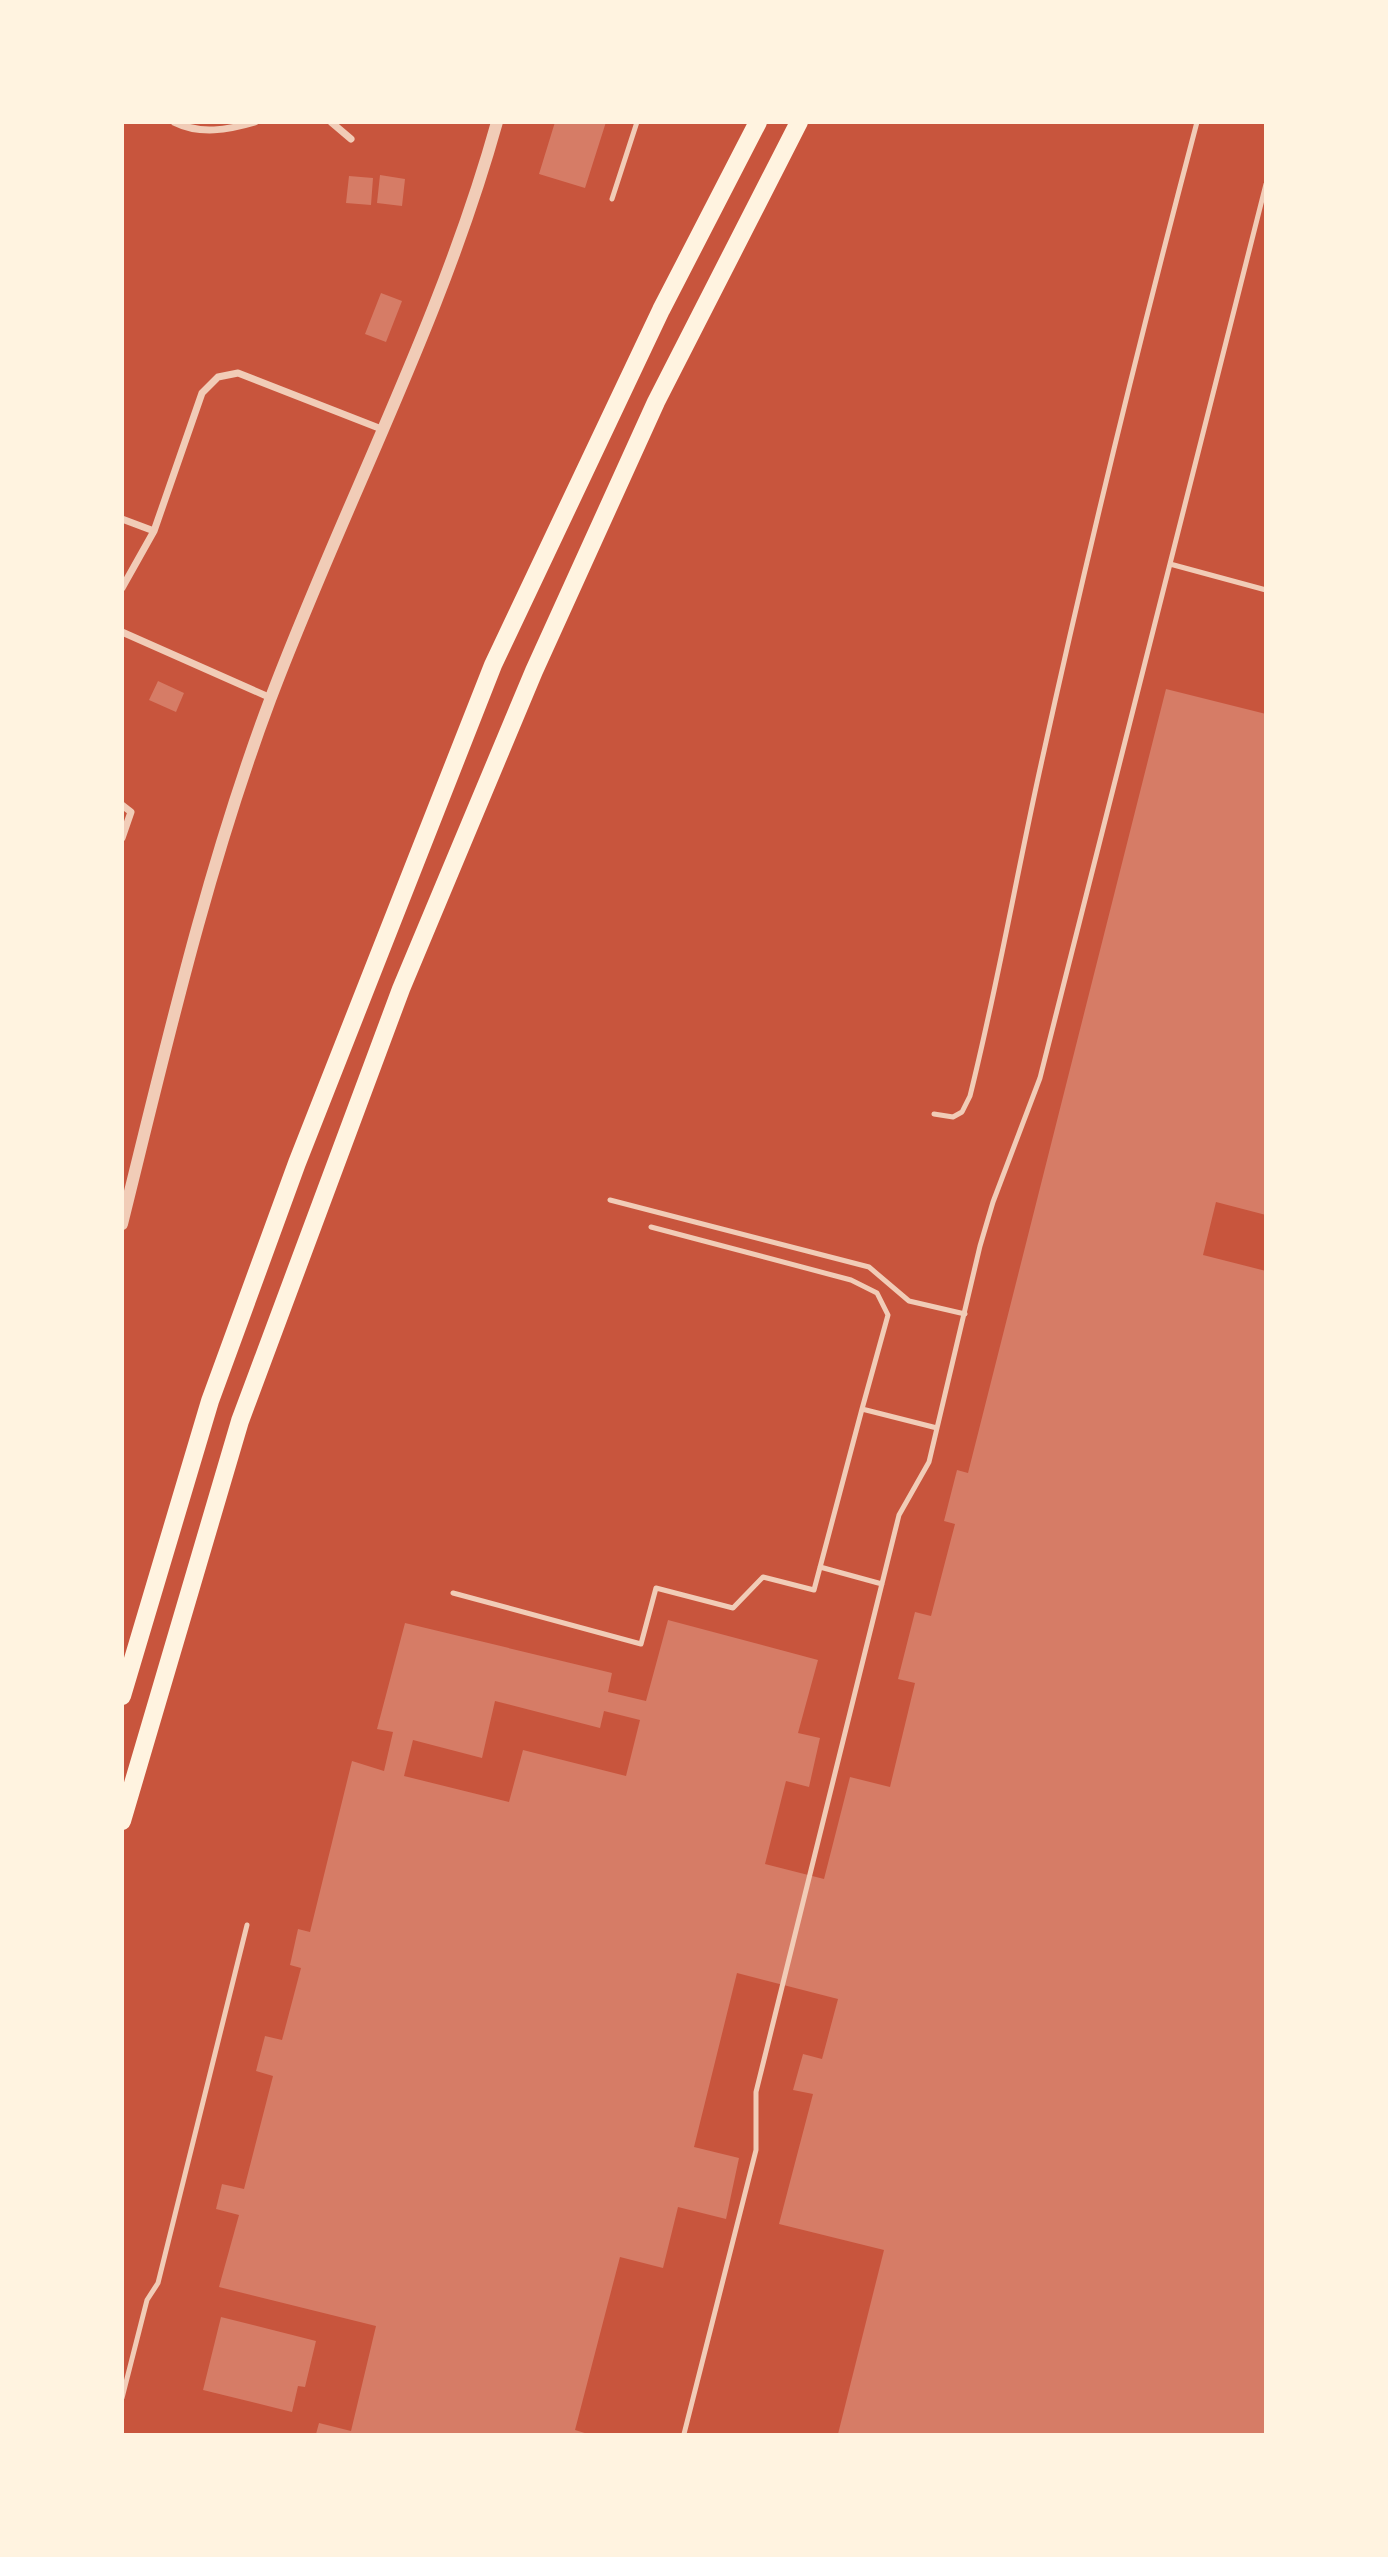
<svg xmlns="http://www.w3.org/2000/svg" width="1388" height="2557" font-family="'Zilla Slab',serif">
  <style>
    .building { fill: #d67c66; fill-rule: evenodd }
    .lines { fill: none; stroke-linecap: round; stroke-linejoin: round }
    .service { stroke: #f1ccb7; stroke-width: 5 }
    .minor { stroke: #f1ccb7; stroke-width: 7 }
    .tertiary { stroke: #f1ccb7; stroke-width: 12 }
    .trunk { stroke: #fff3e0; stroke-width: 18 }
  </style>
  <rect width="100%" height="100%" fill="#c8553d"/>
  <path class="building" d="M555,122h51l-21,66 -46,-14z
    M380,175l25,4 -3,27 -25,-3z
    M349,176l24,2 -2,27 -25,-2z
    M381,293l21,8 -16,41 -21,-8z
    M158,681l26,12 -8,19 -27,-12z
    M1166,689l100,25v501l-50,-13 -13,53 63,16v1163h-428l46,-184 -105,-26 34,-130 -20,-4 10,-36 19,5 16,-60 -101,-26 -43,174 45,11 -13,61 -48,-12 -15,61 -43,-11 -45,173 13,4h-272l3,-11 32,8 25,-105 -157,-39 20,-72 -23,-6 6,-25 22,5 29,-113 -17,-5 9,-35 17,4 19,-72 -11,-3 8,-36 12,3 42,-171 32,10 9,-39 -16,-3 28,-106 207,50 -4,19 38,9 22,-81 150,40 -20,73 22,5 -11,49 -23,-6 -21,83 59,15 26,-102 40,10 25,-104 -17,-4 17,-67 16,4 24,-92 -11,-3 13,-51 11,3zM495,1701l105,27 4,-17 36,9 -14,56 -103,-26 -14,52 -105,-26 9,-36 69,18z
    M221,2317l95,24 -11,46 -7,-1 -6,26 -89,-22z"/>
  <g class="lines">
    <path class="service" d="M612,199l25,-77
      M1170,564l96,26
      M934,1114l19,3 9,-5 8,-16c28,-112 47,-224 72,-336 47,-214 99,-426 155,-638
      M610,1200l259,67 40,34 56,13
      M651,1227l200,53 26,13 11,22 -26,94
      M820,1567l62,17
      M453,1593l188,51 15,-56 77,20 30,-31 51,13 48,-181 75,19
      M122,2398l25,-98 11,-17 89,-358
      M684,2434l72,-284v-58l143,-577 30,-53 51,-216 13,-44 47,-124 226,-894"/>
    <path class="minor" d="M174,122c26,13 54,8 81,0
      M331,122l20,17
      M122,519l32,12
      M122,588l32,-57 48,-138 16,-16 20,-4 146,57
      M122,632l149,66
      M122,805l9,7 -9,26"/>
    <path class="tertiary" d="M122,1224c44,-177 84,-353 148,-524 73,-194 171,-377 227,-578"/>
    <path class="trunk" d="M122,1696l88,-295 87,-238 196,-498 168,-355 97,-188
      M122,1821l118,-400 161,-432 133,-318 122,-269 143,-280"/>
  </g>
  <rect width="1388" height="2557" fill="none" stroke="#fff3e0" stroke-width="248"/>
</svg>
